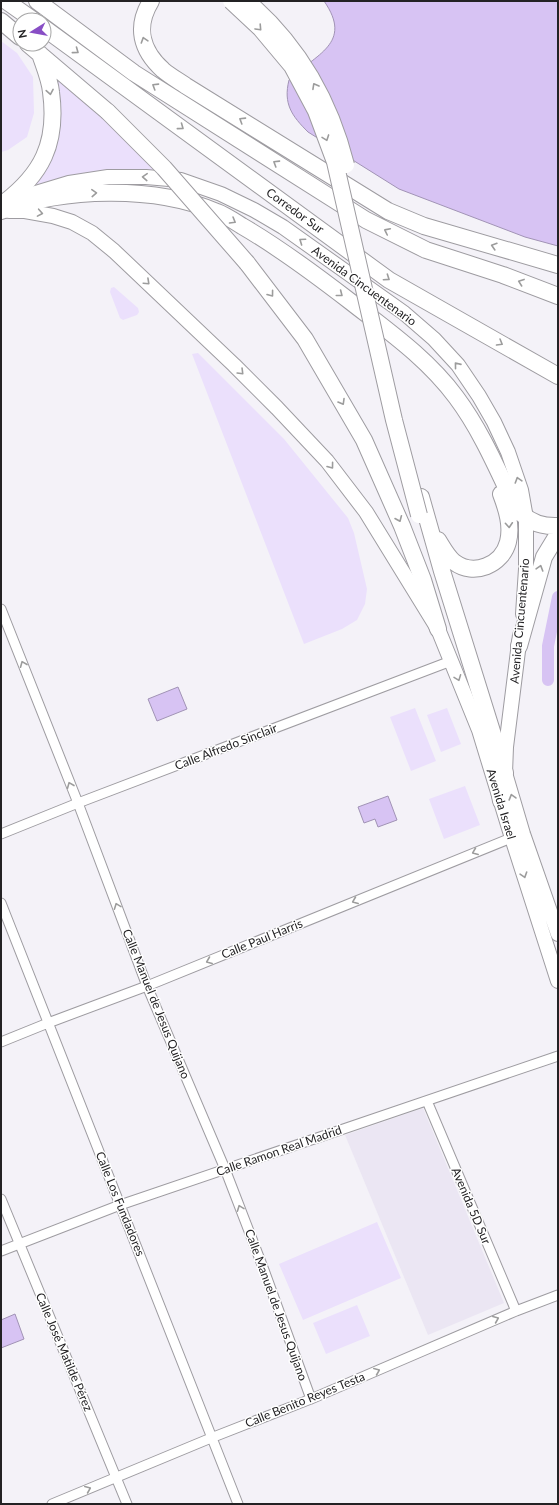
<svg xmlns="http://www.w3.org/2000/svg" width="559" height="1505" font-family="Lato,sans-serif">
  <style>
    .built { fill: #ebe6f3 }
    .green { fill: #ebe0fc }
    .water { fill: #d7c3f3; stroke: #a193b5 }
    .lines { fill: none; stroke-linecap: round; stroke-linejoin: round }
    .canal { stroke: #d7c3f3; stroke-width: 12 }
    .minor-casing { stroke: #9e9ca1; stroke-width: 11 }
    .primary-casing { stroke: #9e9ca1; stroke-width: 16 }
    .motorway-casing { stroke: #9e9ca1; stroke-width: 18 }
    .minor { stroke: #fff; stroke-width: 9 }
    .primary { stroke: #fff; stroke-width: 14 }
    .motorway { stroke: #fff; stroke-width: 16 }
    .motorway-bridge-casing { stroke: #9e9ca1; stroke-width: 18; stroke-linecap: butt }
    .motorway-bridge { stroke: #fff; stroke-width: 16 }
    .oneway { stroke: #9c9c9c }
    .labels { text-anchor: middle; stroke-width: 3; stroke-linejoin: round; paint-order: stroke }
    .street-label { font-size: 12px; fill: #232224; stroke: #fff }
  </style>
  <rect width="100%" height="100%" fill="#f4f2f8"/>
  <path class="built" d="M423,1108l81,195 -76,32 -83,-200z"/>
  <path class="green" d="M1,41l16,12 16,24 1,36 -7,24 -19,13 -7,2z
    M52,70l45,38 64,65 -55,-2 -37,5 -35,9 9,-12z
    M114,287l24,21 1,4 -2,3 -14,5 -3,-2 -10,-26 1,-4z
    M198,353l86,86 64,79 6,15 13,56 -2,15 -8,16 -15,9 -38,15 -112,-290z
    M415,708l21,53 -25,10 -21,-54z
    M447,708l14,36 -20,8 -14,-37z
    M465,786l15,39 -36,14 -15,-40z
    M377,1222l24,56 -98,42 -24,-56z
    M357,1305l13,31 -44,18 -13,-31z"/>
  <path class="water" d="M324,1h234v245l-33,-9 -126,-48 -91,-57c-16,-16 -25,-28 -19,-52 26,-26 65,-36 35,-79z
    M178,687l9,22 -30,12 -9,-22z
    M388,796l9,24 -19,7 -3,-8 -11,4 -6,-16z
    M15,1314l9,25 -23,9v-28z"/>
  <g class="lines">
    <path class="canal" d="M548,680v-34l10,-49"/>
    <g class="minor-casing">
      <path id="minor" d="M1,609l77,194 69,183 78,183 39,101 47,129
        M1,834l77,-31 373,-142
        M1,903l237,601
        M1,1042l47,-19 99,-37 369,-150
        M427,1101l89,210
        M1,1199l126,305
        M1,1251l119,-46 438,-149
        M52,1504l159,-66 100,-39 205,-88 42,-16"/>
    </g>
    <g class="primary-casing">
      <path id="primary" d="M16,199l53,-16 39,-6h38l35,3 40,14 33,16 29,17 121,86 30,26 24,26 21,31 15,26 14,30 13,38 5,28v51l-3,45
        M9,211h16l28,5 19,6 20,11 22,18 120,114 43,43 50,53 39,51 72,117 13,32 28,69 33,108 46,143
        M520,635l-14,112 -1,26 18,61 35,100"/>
    </g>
    <g class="motorway-casing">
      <path id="motorway" d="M6,1l27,19
        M37,1l97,72 232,147 60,30 77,25 55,21
        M151,1c-16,26 -10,49 12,69 7,6 16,11 23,16l202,125 36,15 134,39
        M1,21l19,16
        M44,28l345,252 169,96
        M28,44l80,68
        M1,205c41,-30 57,-62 50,-113 -1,-12 -7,-26 -11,-38
        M1,211c63,-23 153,-26 216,1 8,3 17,9 25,14 38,22 74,49 109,76 37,29 76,56 105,95 24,32 40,69 57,105 10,18 25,25 45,24
        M247,263l58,76 59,101 38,86 21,54 15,49
        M421,497l21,74 63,202
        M438,540c5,8 9,16 16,22 20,15 48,3 54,-20 4,-16 -1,-32 -7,-48
        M519,646l25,-89 14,-23
        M494,761l7,40"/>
    </g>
    <use href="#minor" class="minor"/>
    <use href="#primary" class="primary"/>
    <use href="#motorway" class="motorway"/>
    <g class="motorway-bridge-casing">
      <path id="motorway-bridge" d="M231,1l30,28 31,37 24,45 19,51 59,258 25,95
        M247,1c50,43 83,100 99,164
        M108,112l56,56 83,95"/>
    </g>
    <use href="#motorway-bridge" class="motorway-bridge"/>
  </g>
  <defs><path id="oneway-chevron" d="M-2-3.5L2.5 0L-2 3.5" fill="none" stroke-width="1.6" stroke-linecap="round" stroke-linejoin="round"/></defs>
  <g class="oneway">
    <use href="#oneway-chevron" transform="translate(259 28) rotate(47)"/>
    <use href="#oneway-chevron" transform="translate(144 40) rotate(-108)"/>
    <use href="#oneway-chevron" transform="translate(76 51) rotate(36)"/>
    <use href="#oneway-chevron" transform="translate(155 86) rotate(-148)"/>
    <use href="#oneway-chevron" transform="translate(315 86) rotate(-119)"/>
    <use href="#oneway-chevron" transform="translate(50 92) rotate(80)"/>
    <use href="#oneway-chevron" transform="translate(242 120) rotate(-148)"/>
    <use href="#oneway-chevron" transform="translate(181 127) rotate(36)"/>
    <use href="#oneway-chevron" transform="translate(326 138) rotate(70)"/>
    <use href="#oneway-chevron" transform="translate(276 163) rotate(-148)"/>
    <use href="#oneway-chevron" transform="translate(145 177) rotate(-177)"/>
    <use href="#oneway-chevron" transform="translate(94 193) rotate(-3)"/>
    <use href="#oneway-chevron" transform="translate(40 213) rotate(10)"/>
    <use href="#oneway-chevron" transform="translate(233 221) rotate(30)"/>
    <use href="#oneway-chevron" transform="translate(387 231) rotate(-154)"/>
    <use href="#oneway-chevron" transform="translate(302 241) rotate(-145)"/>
    <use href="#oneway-chevron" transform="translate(494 246) rotate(-163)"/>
    <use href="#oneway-chevron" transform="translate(387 278) rotate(34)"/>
    <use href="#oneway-chevron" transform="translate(147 282) rotate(43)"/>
    <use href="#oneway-chevron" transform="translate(521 282) rotate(-160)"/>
    <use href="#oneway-chevron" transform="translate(271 294) rotate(53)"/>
    <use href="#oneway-chevron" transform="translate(340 294) rotate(38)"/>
    <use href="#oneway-chevron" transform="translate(500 343) rotate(30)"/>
    <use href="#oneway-chevron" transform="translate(457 365) rotate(-129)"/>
    <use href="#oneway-chevron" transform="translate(241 372) rotate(45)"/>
    <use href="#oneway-chevron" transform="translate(342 402) rotate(60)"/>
    <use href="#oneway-chevron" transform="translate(331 466) rotate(53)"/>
    <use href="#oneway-chevron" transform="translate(518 480) rotate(-107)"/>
    <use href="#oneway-chevron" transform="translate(399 519) rotate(67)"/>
    <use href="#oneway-chevron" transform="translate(509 525) rotate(86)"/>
    <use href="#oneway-chevron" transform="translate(540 568) rotate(-73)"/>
    <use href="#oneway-chevron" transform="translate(23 664) rotate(-112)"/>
    <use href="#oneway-chevron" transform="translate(458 678) rotate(69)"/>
    <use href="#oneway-chevron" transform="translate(70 785) rotate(-112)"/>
    <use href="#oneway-chevron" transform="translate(512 797) rotate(-106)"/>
    <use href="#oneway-chevron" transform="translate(475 852) rotate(158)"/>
    <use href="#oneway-chevron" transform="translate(524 875) rotate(72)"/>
    <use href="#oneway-chevron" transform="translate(355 901) rotate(158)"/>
    <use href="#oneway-chevron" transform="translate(117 906) rotate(-111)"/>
    <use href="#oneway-chevron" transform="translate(209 961) rotate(158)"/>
    <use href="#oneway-chevron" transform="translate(240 1208) rotate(-111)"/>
    <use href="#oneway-chevron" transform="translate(496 1319) rotate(-23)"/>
    <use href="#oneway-chevron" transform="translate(377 1371) rotate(-23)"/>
    <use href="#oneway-chevron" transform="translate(88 1489) rotate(-23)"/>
  </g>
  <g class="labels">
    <g class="street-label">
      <text transform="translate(295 211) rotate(36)" y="4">Corredor Sur</text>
      <text transform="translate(364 286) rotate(36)" y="4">Avenida Cincuentenario</text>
      <text transform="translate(520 621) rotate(-85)" y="4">Avenida Cincuentenario</text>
      <text transform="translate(226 747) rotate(-21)" y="4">Calle Alfredo Sinclair</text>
      <text transform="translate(501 804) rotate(73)" y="4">Avenida Israel</text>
      <text transform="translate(262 939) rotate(-22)" y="4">Calle Paul Harris</text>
      <text transform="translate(156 1004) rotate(68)" y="4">Calle Manuel de Jesus Quijano</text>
      <text transform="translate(279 1151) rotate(-19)" y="4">Calle Ramon Real Madrid</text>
      <text transform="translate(120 1204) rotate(68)" y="4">Calle Los Fundadores</text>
      <text transform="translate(471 1206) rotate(67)" y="4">Avenida 5D Sur</text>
      <text transform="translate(276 1305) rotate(70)" y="4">Calle Manuel de Jesus Quijano</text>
      <text transform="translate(64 1352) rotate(67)" y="4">Calle José Matilde Pérez</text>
      <text transform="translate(305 1400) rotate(-22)" y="4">Calle Benito Reyes Testa</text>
    </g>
  </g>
  <rect width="559" height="1505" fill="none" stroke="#232224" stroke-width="4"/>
  <g transform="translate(32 32) rotate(259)"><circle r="19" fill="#ffffff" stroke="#a7a7a7"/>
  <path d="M0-3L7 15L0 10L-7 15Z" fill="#884ec5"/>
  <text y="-6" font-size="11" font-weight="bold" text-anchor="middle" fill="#232224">N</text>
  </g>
</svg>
